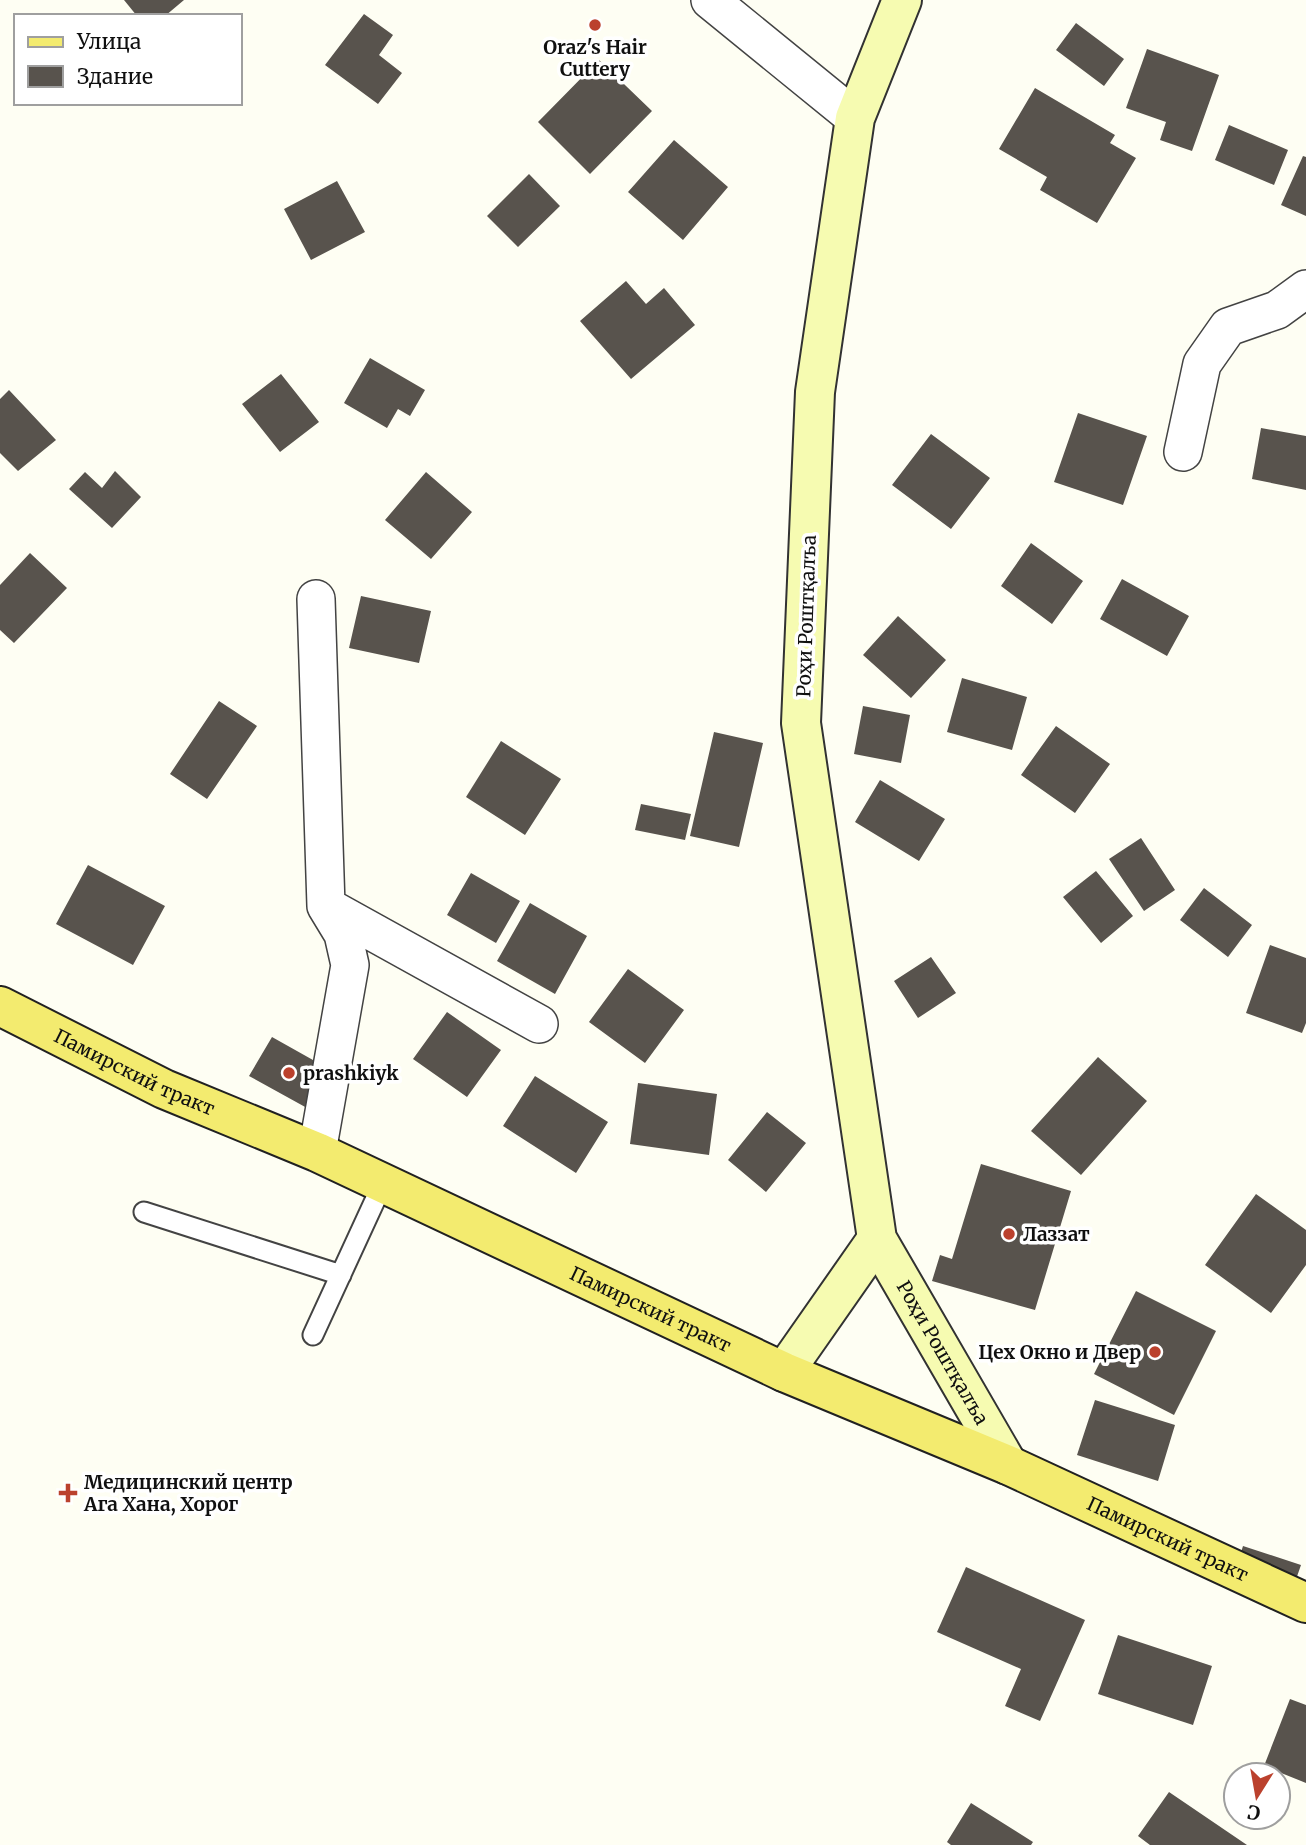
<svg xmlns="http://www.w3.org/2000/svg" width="1306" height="1845" font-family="Merriweather,serif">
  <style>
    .building { fill: #58534d }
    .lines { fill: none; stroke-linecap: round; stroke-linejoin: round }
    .service-casing { stroke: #434343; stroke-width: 23 }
    .minor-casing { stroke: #434343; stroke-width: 40 }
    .secondary-casing { stroke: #323232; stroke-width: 42 }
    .primary-casing { stroke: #212121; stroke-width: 42 }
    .service { stroke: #fff; stroke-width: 19 }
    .minor { stroke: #fff; stroke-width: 37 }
    .secondary { stroke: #f6fbb1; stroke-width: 38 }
    .primary { stroke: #f3eb6f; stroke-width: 38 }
    .poi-dot { fill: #bb412d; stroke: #fff; stroke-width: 2.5 }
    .labels { text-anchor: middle; stroke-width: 7; stroke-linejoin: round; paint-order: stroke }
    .poi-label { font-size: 19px; font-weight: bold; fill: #101010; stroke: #fff; text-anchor: start }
    .street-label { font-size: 19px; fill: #101010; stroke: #fff }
  </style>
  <rect width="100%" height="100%" fill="#fefef3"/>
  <path class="building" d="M124,0h60l-19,16h-28z
    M364,14l29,21 -14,20 23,18 -24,31 -53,-39z
    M1076,23l48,36 -20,27 -48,-36z
    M1147,49l72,26 -27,76 -32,-11 6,-18 -40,-14z
    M599,60l53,51 -62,63 -52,-52z
    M1035,88l80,47 -5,8 26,15 -39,65 -57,-33 7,-13 -48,-28z
    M1229,125l59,25 -14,35 -59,-25z
    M674,140l54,47 -45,53 -55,-48z
    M1303,156l3,1v59l-25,-11z
    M529,174l31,32 -42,41 -31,-31z
    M337,181l28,51 -54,28 -27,-51z
    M626,281l20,23 18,-16 31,37 -64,54 -51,-58z
    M370,358l55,32 -15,26 -12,-7 -11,19 -43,-25z
    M281,374l38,48 -39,30 -38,-48z
    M9,390l47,50 -38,31 -18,-18v-54z
    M1078,413l69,23 -24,69 -69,-23z
    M1261,428l45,8v54l-54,-11z
    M931,434l59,44 -39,51 -59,-44z
    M115,471l26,26 -29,31 -43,-39 16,-17 17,16z
    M426,472l46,40 -41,47 -46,-39z
    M1031,543l52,38 -31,43 -51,-38z
    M30,553l37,35 -53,55 -14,-13v-45z
    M1122,579l67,37 -22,40 -67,-37z
    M361,596l70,15 -12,52 -70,-15z
    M898,616l48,44 -35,38 -48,-43z
    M962,678l65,19 -15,53 -65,-18z
    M219,701l38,25 -50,73 -37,-25z
    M863,706l47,9 -9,48 -47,-9z
    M1056,726l54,38 -35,49 -54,-38z
    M714,732l49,11 -24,104 -49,-11z
    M501,741l60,38 -36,56 -59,-38z
    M880,780l65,39 -26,42 -64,-39z
    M641,804l50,10 -6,26 -50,-10z
    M1141,838l34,52 -31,21 -35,-52z
    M88,865l77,41 -32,59 -77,-41z
    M1096,871l37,45 -32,27 -38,-46z
    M471,873l49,28 -24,42 -49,-28z
    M1204,888l48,37 -24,32 -48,-37z
    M530,903l57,33 -32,58 -58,-33z
    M1270,945l36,13v65l-4,10 -56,-20z
    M931,957l25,36 -38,25 -24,-37z
    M628,969l56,41 -39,53 -56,-41z
    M447,1012l54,38 -34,47 -54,-38z
    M272,1037l57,32 -22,39 -58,-32z
    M1098,1057l49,44 -66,74 -50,-44z
    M535,1076l73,46 -32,51 -73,-47z
    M638,1083l79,11 -8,61 -79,-11z
    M767,1112l39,31 -40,49 -38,-32z
    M981,1164l90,27 -36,119 -103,-29 8,-26 12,4z
    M1256,1194l50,36v35l-35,48 -66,-48z
    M1136,1291l80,40 -42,84 -80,-41z
    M1095,1400l80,25 -17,56 -81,-26z
    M1243,1546l58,19 -8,23 -57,-20z
    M966,1567l119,53 -45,101 -35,-15 16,-37 -84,-37z
    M1118,1635l94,31 -19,59 -95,-31z
    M1290,1699l16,6v78l-42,-17z
    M1169,1792l78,53h-97l-12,-9z
    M971,1803l62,39 -2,3h-80l-4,-3z"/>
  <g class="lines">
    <g class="service-casing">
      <path id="service" d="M144,1212l197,63
        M313,1335l70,-152"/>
    </g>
    <g class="minor-casing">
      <path id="minor" d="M710,0l145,118
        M1183,452l19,-88 26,-37 49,-17 29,-21
        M316,599l10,307 17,28 7,31 -33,187
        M326,906l213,118"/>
    </g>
    <g class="secondary-casing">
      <g id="secondary">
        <path id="s1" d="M902,0l-47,118 -40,274 -14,331 76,516 131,226"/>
        <path d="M784,1372l93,-133"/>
      </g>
    </g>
    <g class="primary-casing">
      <g id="primary">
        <path id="s2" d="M0,1006l164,83 153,63 467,220 224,93 298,138"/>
      </g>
    </g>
    <use href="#service" class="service"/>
    <use href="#minor" class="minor"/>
    <use href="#secondary" class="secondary"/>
    <use href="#primary" class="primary"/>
  </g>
  <g class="poi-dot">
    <circle cx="595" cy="25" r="7"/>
    <circle cx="289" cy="1073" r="7"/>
    <circle cx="1009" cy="1234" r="7"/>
    <circle cx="1155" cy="1352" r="7"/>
    <path d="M64.5 1482.5h7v7h7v7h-7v7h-7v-7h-7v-7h7z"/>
  </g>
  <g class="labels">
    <g class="poi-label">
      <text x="595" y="54" text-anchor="middle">Oraz's Hair<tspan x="595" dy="22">Cuttery</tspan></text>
      <text x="303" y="1080">prashkiyk</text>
      <text x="1023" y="1241">Лаззат</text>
      <text x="1141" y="1359" text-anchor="end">Цех Окно и Двер</text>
      <text x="84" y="1489">Медицинский центр<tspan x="84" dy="22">Ага Хана, Хорог</tspan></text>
    </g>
    <g class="street-label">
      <text transform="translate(806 616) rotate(-88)" y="7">Роҳи Роштқалъа</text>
      <text dy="7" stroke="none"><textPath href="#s2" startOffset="150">Памирский тракт</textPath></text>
      <text dy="7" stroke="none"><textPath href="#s2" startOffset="718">Памирский тракт</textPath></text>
      <text dy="7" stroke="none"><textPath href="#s1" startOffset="1388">Роҳи Роштқалъа</textPath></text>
      <text dy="7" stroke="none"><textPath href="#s2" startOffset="1284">Памирский тракт</textPath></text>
    </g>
  </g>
  <rect x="14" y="14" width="228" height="91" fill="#ffffff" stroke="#9f9f9f" stroke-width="2"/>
  <rect x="28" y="37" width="35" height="10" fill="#f3eb6f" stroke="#9f9f9f" stroke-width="2"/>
  <text x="77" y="49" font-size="21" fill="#101010">Улица</text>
  <rect x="28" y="66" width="35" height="21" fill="#58534d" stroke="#9f9f9f" stroke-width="2"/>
  <text x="77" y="84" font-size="21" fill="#101010">Здание</text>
  <g transform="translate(1257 1796) rotate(191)"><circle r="33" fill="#ffffff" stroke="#9f9f9f" stroke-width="2"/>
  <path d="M0-5L12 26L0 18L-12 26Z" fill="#bb412d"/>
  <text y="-10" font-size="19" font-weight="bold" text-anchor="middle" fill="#101010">С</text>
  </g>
</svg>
